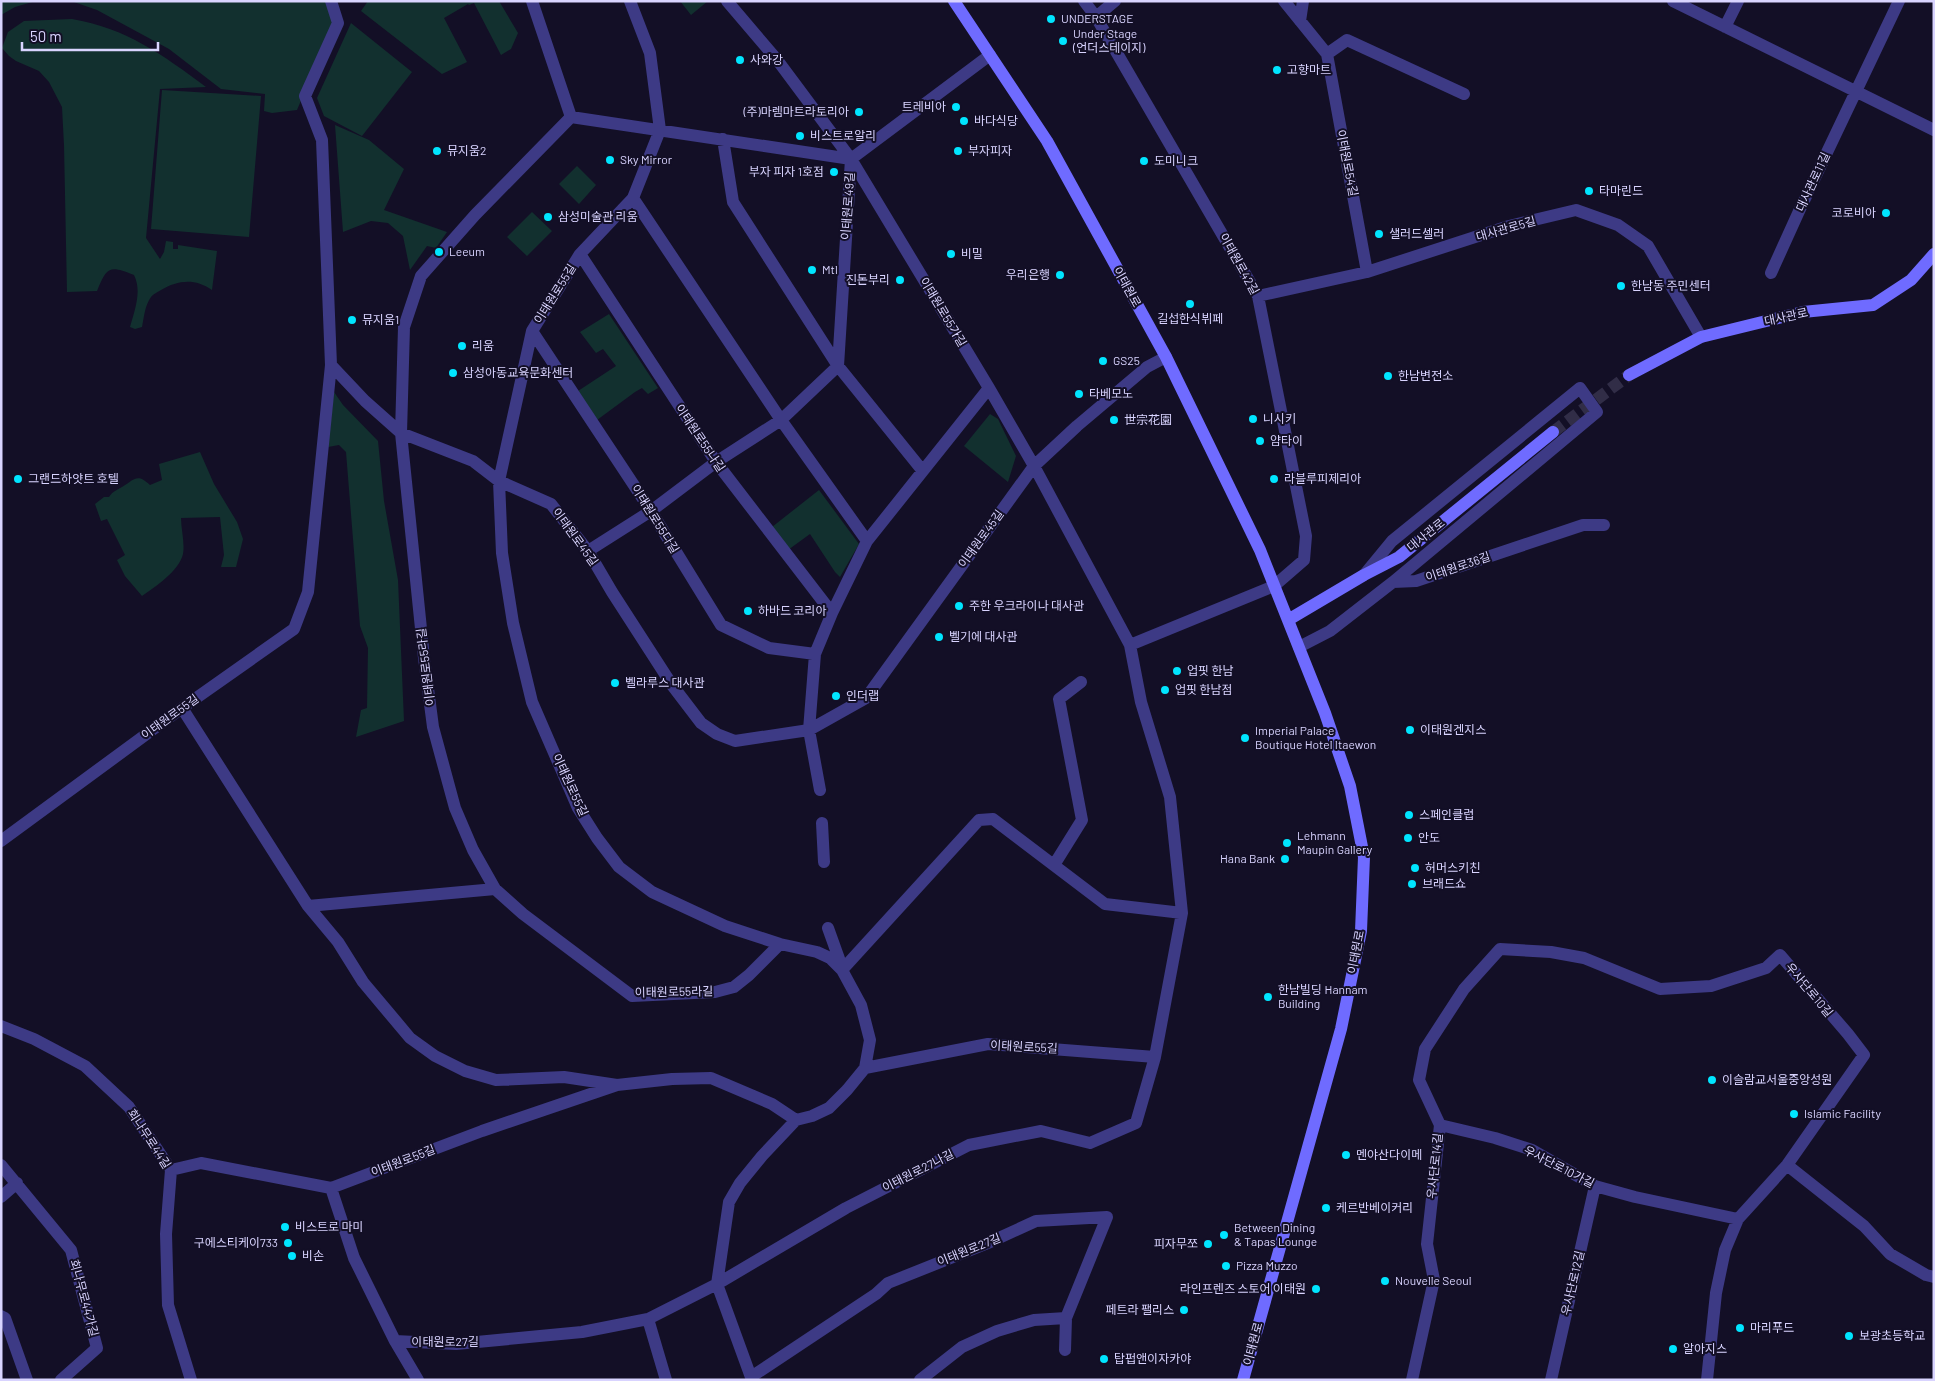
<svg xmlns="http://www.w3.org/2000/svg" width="1935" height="1381" font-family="Barlow,'Noto Sans KR',sans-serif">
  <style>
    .green { fill: #12302f }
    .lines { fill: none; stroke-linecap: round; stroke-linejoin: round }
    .secondary-tunnel { stroke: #312d47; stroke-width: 12; stroke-dasharray: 12 6; stroke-linecap: butt }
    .street { stroke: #3d3a85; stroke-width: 12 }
    .secondary { stroke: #6f6bff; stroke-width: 12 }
    .poi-dot { fill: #00e5ff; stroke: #130f26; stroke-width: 2 }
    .labels { text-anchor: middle; stroke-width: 4; stroke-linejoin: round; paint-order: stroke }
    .poi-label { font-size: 12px; fill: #d9d4ff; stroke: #130f26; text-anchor: start }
    .street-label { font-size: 12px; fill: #d9d4ff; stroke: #130f26 }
  </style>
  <rect width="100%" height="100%" fill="#130f26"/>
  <path class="green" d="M1,1h35l-21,6 -14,8z
    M71,1h253l6,3 3,21 -36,85 -25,3 -8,-2 1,-17 -44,-5 -52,-40 -72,-39z
    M368,1h131l19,32 -7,16 -10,6 -27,-52 -5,2 -1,-1 -24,14 23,44 -25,12 -81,-63z
    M680,1h28l-17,14z
    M72,19c54,9 91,36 134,68l-46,2 -14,149 14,21 4,-7 2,-11 7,1v7h5v-4l39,6 -5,39c-17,-12 -34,-10 -51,0 -3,2 -8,4 -10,7 -6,8 -7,20 -9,30l-7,2 -5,-2c5,-18 12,-36 4,-52 -25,-10 -27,-8 -37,16l-30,1 -3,-147 -2,-38 -13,-25 -10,-11 -23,-10 -7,-5 -7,-8 6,-16 16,-11z
    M351,23l61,49 -50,64 -38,-20 -7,-18z
    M162,90l99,6 -12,141 -98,-8z
    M335,125l34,15 35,29 -20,41 63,22 -11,16 -9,-2 -17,24 -7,-34 -15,-13 -17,-2 -28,11z
    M577,166l19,19 -17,19 -20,-20z
    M532,212l20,19 -25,25 -20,-19z
    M609,314l49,74 -10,6 -6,-6 -7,4 -38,28 -19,-29 38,-25 -13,-17 -7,4 -16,-21z
    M334,392l9,13 35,36 6,60 14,79 6,141 -48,16 5,-27 6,-2 1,-60 -8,-22 -14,-174 -7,-7 -11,2z
    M990,414l8,5 18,37 -8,26 -44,-36z
    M200,452l14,32 23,38 6,17 -7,28h-15l3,-12 -4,-38 -39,1c0,11 4,25 2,36 -4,17 -28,33 -41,42l-17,-20 -8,-16 8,-5 -18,-36 -6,2 -6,-17 9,-7h5c4,-6 8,-7 13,-10 13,-8 15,-14 28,-2l12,-5 -3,-16z
    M819,490l40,54 -19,33 -5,-5 -25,-38 -22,16 -16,-23z"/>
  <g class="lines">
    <path class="secondary-tunnel" d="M1553,432l76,-57"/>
    <path class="street" d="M331,1l7,22 -33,73 17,44 9,225 34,36 36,32 72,28 26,20 52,23 37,47 24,41 60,93 29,38 16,11 18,7 74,-11 57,-32 168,-232 43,-40 70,-59 19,-10
      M532,1l39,116 280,42
      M630,1l20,52 10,77 -27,68 -53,56 -48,77 -33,150 3,72 11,70 19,79 46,106 19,30 22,29 33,25 73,34 55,18 37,8 13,6 12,12 19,35 9,35 -5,28
      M1084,1l12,16 162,279 48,240 -2,24 -30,26 -144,59
      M1284,1l43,53 40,218
      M1673,1l261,129
      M1096,17l19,-16
      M1300,21l3,-20
      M1725,27l13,-26
      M1327,54l20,-14 117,54
      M571,117l-96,98 -54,61 -17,51 -3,106 23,225 9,69 22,81 18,42 22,39 28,25 109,82 83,-4 19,-5 15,-12 31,-31
      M723,139l10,63 105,164 84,104
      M633,198l148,222 86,121
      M580,254l136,208 116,151
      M1771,273l29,-64 99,-208
      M1258,296l109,-24 142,-46 67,-16 42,15 30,21 53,91
      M532,331l119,180 70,114 48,23 46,6
      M588,551l63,-40 65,-49 65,-42 57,-54 13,-207 139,-104
      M1393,582l23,-1 167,-56h21
      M1299,647l31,-16 63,-49 204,-170 -17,-24 -188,153 -28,34
      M182,708l126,198 30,36 25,40 47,56 25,18 30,15 31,9 68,-3 53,8
      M820,790l-11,-60 6,-76 17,-41 35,-72 122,-153
      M822,823l2,39
      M1,841l181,-133 112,-79 14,-37 23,-227
      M1054,865l28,-45 -23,-121 22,-17
      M308,906l187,-17
      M828,928l14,39
      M842,970l137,-150 14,-1 112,85 77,9
      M1,1026l33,13 51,27 44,41 42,63 -5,64 2,71 23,75
      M1440,1125l55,13 37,12 63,36 40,11 103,22
      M1,1165l70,85 26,98 -36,32
      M1787,1165l77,61 26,28 36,21 8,2
      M171,1170l30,-7 130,25 23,70 41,83 61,3 126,-12 66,-13 69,-35 35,96
      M331,1188l151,-57 135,-46 55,-6 39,-1 61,26 24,16
      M1,1197l16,-14
      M717,1284l129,-76 123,-63 72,-14 49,12 46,-20 19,-66 27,-144 -12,-116 -29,-95 -11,-57 -96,-179 -45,-78 -138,-229 -73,-98 -51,-60
      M717,1284l12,-82 11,-19 22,-27 34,-36 16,-4 17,-8 18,-18 18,-22 123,-24 167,13
      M1,1316l4,2 22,62
      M648,1319l18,61
      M395,1341l23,39
      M751,1377l125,-83 12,-11 100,-40 48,-22 71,-4 -41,101 -1,32
      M920,1380l42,-33 35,-16 37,-11 32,-2
      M1412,1380l22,-100 -7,-36 13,-119 -21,-45 6,-31 39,-60 36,-40 51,3 33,6 76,31 51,-3 55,-18 14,-13 68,79 16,21 -77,110 -49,54 -13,31 -9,43 -9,87
      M1551,1380l44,-194"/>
    <path class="secondary" d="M954,1l93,140 119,216 94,193 65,163 25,73 14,71 -3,74 -20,98 -98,351
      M1629,375l72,-38 102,-25 70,-7 38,-25 23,-26
      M1288,620l76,-45 35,-18 154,-125"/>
  </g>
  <g class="poi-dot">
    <circle cx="1051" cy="19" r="5"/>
    <circle cx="1063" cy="41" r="5"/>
    <circle cx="740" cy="60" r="5"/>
    <circle cx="1277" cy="70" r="5"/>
    <circle cx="956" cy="107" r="5"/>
    <circle cx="859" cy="112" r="5"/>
    <circle cx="964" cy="121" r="5"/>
    <circle cx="800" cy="136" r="5"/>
    <circle cx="437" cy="151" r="5"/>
    <circle cx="958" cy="151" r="5"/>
    <circle cx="610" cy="160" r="5"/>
    <circle cx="1144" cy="161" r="5"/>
    <circle cx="834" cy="172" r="5"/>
    <circle cx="1589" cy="191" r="5"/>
    <circle cx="1886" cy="213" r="5"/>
    <circle cx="548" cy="217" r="5"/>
    <circle cx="1379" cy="234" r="5"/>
    <circle cx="439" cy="252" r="5"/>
    <circle cx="951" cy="254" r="5"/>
    <circle cx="812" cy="270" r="5"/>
    <circle cx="1060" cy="275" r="5"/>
    <circle cx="900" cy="280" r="5"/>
    <circle cx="1621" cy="286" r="5"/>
    <circle cx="1190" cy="304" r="5"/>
    <circle cx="352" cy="320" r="5"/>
    <circle cx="462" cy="346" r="5"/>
    <circle cx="1103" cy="361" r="5"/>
    <circle cx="453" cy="373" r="5"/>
    <circle cx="1388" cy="376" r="5"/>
    <circle cx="1079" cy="394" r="5"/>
    <circle cx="1253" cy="419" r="5"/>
    <circle cx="1114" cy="420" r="5"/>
    <circle cx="1260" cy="441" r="5"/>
    <circle cx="18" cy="479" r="5"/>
    <circle cx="1274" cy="479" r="5"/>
    <circle cx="959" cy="606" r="5"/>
    <circle cx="748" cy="611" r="5"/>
    <circle cx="939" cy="637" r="5"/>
    <circle cx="1177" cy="671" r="5"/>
    <circle cx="615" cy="683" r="5"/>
    <circle cx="1165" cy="690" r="5"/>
    <circle cx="836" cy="696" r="5"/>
    <circle cx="1410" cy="730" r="5"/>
    <circle cx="1245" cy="738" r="5"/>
    <circle cx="1409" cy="815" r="5"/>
    <circle cx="1408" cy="838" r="5"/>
    <circle cx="1287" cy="843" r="5"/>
    <circle cx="1285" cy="859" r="5"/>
    <circle cx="1415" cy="868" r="5"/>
    <circle cx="1412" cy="884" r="5"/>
    <circle cx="1268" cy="997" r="5"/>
    <circle cx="1712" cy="1080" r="5"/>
    <circle cx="1794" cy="1114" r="5"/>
    <circle cx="1346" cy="1155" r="5"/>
    <circle cx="1326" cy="1208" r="5"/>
    <circle cx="285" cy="1227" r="5"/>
    <circle cx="1224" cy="1235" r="5"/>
    <circle cx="288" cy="1243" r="5"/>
    <circle cx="1208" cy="1244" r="5"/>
    <circle cx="292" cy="1256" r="5"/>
    <circle cx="1226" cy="1266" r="5"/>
    <circle cx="1385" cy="1281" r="5"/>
    <circle cx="1316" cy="1289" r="5"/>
    <circle cx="1184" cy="1310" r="5"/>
    <circle cx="1740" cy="1328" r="5"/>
    <circle cx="1849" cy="1336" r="5"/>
    <circle cx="1673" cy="1349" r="5"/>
    <circle cx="1104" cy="1359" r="5"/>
  </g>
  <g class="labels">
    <g class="poi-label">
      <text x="1061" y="23">UNDERSTAGE</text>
      <text x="1073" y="38">Under Stage<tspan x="1073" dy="14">(언더스테이지)</tspan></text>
      <text x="750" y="64">사와강</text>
      <text x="1287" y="74">고향마트</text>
      <text x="946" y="111" text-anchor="end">트레비아</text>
      <text x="849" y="116" text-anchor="end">(주)마렘마트라토리아</text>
      <text x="974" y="125">바다식당</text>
      <text x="810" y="140">비스트로알리</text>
      <text x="447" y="155">뮤지움2</text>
      <text x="968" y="155">부자피자</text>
      <text x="620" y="164">Sky Mirror</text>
      <text x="1154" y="165">도미니크</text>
      <text x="824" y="176" text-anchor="end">부자 피자 1호점</text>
      <text x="1599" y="195">타마린드</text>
      <text x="1876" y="217" text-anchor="end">코로비아</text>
      <text x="558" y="221">삼성미술관 리움</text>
      <text x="1389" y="238">샐러드셀러</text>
      <text x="449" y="256">Leeum</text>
      <text x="961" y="258">비밀</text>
      <text x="822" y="274">Mtl</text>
      <text x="1050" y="279" text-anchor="end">우리은행</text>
      <text x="890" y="284" text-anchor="end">진돈부리</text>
      <text x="1631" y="290">한남동 주민센터</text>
      <text x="1190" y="323" text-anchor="middle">길섭한식뷔페</text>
      <text x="362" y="324">뮤지움1</text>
      <text x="472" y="350">리움</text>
      <text x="1113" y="365">GS25</text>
      <text x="463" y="377">삼성아동교육문화센터</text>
      <text x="1398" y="380">한남변전소</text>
      <text x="1089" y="398">타베모노</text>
      <text x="1263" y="423">니시키</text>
      <text x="1124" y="424">世宗花園</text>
      <text x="1270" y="445">얌타이</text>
      <text x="28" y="483">그랜드하얏트 호텔</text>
      <text x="1284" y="483">라블루피제리아</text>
      <text x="969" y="610">주한 우크라이나 대사관</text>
      <text x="758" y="615">하바드 코리아</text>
      <text x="949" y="641">벨기에 대사관</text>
      <text x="1187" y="675">업핏 한남</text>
      <text x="625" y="687">벨라루스 대사관</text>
      <text x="1175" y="694">업핏 한남점</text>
      <text x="846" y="700">인더랩</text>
      <text x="1420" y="734">이태원겐지스</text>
      <text x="1255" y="735">Imperial Palace<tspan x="1255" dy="14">Boutique Hotel Itaewon</tspan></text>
      <text x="1419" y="819">스페인클럽</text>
      <text x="1297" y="840">Lehmann<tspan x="1297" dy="14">Maupin Gallery</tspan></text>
      <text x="1418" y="842">안도</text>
      <text x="1275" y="863" text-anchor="end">Hana Bank</text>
      <text x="1425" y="872">허머스키친</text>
      <text x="1422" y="888">브래드쇼</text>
      <text x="1278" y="994">한남빌딩 Hannam<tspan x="1278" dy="14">Building</tspan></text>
      <text x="1722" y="1084">이슬람교서울중앙성원</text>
      <text x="1804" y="1118">Islamic Facility</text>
      <text x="1356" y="1159">멘야산다이메</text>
      <text x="1336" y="1212">케르반베이커리</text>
      <text x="295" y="1231">비스트로 마미</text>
      <text x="1234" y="1232">Between Dining<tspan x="1234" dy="14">&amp; Tapas Lounge</tspan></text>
      <text x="278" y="1247" text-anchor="end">구에스티케이733</text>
      <text x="1198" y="1248" text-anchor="end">피자무쪼</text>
      <text x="302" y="1260">비손</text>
      <text x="1236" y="1270">Pizza Muzzo</text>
      <text x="1395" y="1285">Nouvelle Seoul</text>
      <text x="1306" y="1293" text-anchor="end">라인프렌즈 스토어 이태원</text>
      <text x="1174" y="1314" text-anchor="end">페트라 팰리스</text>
      <text x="1750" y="1332">마리푸드</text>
      <text x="1859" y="1340">보광초등학교</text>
      <text x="1683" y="1353">알아지스</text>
      <text x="1114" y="1363">탑펍앤이자카야</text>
    </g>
    <g class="street-label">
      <text transform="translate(1347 163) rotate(79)" y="4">이태원로54길</text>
      <text transform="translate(1813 182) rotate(-65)" y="4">대사관로11길</text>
      <text transform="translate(848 206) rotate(-86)" y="4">이태원로49길</text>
      <text transform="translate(1506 229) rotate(-16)" y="4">대사관로5길</text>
      <text transform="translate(1239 264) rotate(61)" y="4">이태원로42길</text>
      <text transform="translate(1127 287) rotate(61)" y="4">이태원로</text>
      <text transform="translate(555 294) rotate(-58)" y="4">이태원로55길</text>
      <text transform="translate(943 312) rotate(59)" y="4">이태원로55가길</text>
      <text transform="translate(1786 317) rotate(-12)" y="4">대사관로</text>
      <text transform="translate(700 438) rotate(56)" y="4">이태원로55나길</text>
      <text transform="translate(655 519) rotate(58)" y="4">이태원로55다길</text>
      <text transform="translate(1426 535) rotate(-39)" y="4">대사관로</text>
      <text transform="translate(575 537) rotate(54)" y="4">이태원로45길</text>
      <text transform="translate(981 539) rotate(-54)" y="4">이태원로45길</text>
      <text transform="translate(1458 567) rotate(-19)" y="4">이태원로36길</text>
      <text transform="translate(426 667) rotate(-97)" y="4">이태원로55라길</text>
      <text transform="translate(170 717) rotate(-36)" y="4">이태원로55길</text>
      <text transform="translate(570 785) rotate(65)" y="4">이태원로55길</text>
      <text transform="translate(1356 952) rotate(-79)" y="4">이태원로</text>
      <text transform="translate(1809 990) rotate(50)" y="4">우사단로10길</text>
      <text transform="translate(674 992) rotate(-1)" y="4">이태원로55라길</text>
      <text transform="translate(1024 1047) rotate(3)" y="4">이태원로55길</text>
      <text transform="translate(149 1139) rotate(57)" y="4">회나무로44길</text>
      <text transform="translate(403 1161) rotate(-21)" y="4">이태원로55길</text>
      <text transform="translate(1435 1166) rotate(-84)" y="4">우사단로14길</text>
      <text transform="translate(1559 1167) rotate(27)" y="4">우사단로10가길</text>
      <text transform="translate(918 1171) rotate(-27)" y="4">이태원로27나길</text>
      <text transform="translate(969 1250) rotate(-22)" y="4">이태원로27길</text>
      <text transform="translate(1573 1283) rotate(-77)" y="4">우사단로12길</text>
      <text transform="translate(84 1298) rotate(75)" y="4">회나무로44가길</text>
      <text x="445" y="1346">이태원로27길</text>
      <text transform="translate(1253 1344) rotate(-75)" y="4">이태원로</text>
    </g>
  </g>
  <rect width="1935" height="1381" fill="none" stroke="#d9d4ff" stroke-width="5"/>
  <path d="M22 42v8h136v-8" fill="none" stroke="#d9d4ff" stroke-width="2.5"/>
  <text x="30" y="42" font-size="15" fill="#d9d4ff" stroke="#130f26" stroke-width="4" paint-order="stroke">50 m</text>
</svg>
